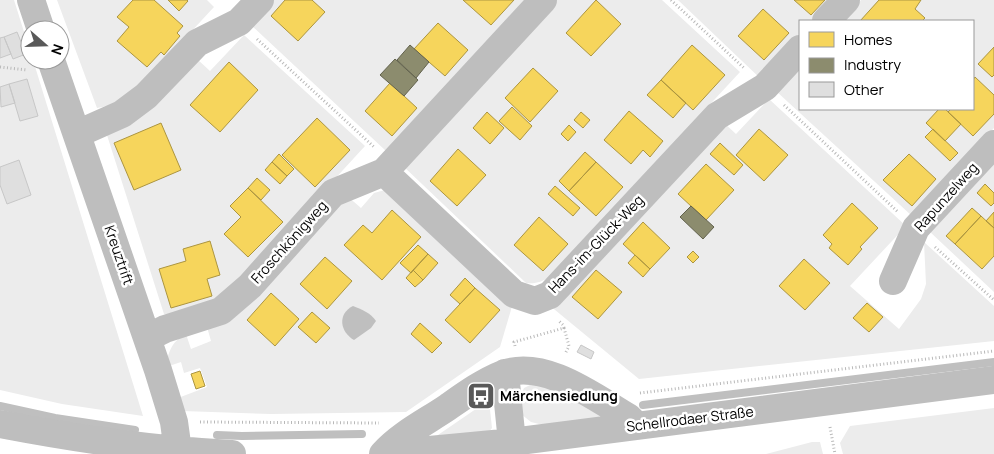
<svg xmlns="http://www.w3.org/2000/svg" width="994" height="454" font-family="Manrope,sans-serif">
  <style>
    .green { fill: #ececec }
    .water { fill: #bfbfbf }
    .homes { fill: #f6d55c; stroke: #ac9540 }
    .industry { fill: #8c8c6e; stroke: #62624d }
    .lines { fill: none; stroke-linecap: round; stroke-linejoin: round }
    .stream { stroke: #bfbfbf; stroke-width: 8 }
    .building { fill: #dfdfdf; stroke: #c7c7c7 }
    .path { stroke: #b9b9b9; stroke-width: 3; stroke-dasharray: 1 2.5; stroke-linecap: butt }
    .minor { stroke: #bebebe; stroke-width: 28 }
    .labels { text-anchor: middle; stroke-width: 5; stroke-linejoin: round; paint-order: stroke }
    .street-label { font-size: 14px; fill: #000; stroke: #fff }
    .poi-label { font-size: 14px; font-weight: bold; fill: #000; stroke: #fff; text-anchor: start }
  </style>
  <rect width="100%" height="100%" fill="#fff"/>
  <path class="green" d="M0,0h14l16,51v9h3l110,356 -81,-12 -62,-14z
    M57,0h150l7,7 -77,83c-11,9 -25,16 -40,18z
    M274,0h254l-142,151 -135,-126z
    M553,0h109l78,72 -190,205c-9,5 -14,7 -24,6l-124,-118z
    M678,0h157l-19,21h-16v17l-38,42z
    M861,0h133v128l-82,88 -136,-125 24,-26v44h173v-88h-132z
    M244,35l121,111 -121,132 -23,22 -48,15 -9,-1 -58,-182 90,-74 14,13z
    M769,99l137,127 -56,60 49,43 22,-30 5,-15 -2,-42 70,64v35l-355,38 -90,-74 173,-184 14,13z
    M994,160v132l-65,-61z
    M385,190l128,113 -13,44 -94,65 -135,2 -89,-3 -4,-13 29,-11 -7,-19 -16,5 -3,-11 -9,3 -6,-1c3,-14 7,-24 20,-30l5,15 20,-8 -4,-14 139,-132 15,13 13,-15z
    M534,383l14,3 52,28 -1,6 -52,6 -16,-4 -10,-8 -3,-13 6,-13z
    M489,400l3,28 -3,4 -54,5z
    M994,408v46h-151l-3,-11 10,-17z
    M812,442h8l3,12h-57z"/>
  <path class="water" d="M353,306c8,3 18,7 23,15l-5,7 -17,12c-14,-8 -17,-26 -1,-34z"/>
  <path class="homes" d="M133,0h21l29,26 -6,7 3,3 -16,19 -3,-3 -14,15 -30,-26 12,-14 -12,-10z
    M168,0h19l1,1 -9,10z
    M285,0h27l13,12 -27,29 -27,-25z
    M463,0h51l-23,25z
    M596,0l25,24 -30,32 -25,-23z
    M794,0h31l-14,15z
    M879,0h42l-6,9 10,9 -3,3h-62z
    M763,9l26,24 -25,27 -26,-24z
    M438,23l30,27 -23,26 -31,-27z
    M692,45l33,30 -32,35 -32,-30z
    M994,47v28l-2,2 -14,-13z
    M229,62l29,28 -38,42 -30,-27z
    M533,68l25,23 -28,31 -25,-24z
    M975,77l19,18v19l-21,22 -25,-24 3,-3h22v-29z
    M661,80l25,23 -13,15 -26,-23z
    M390,83l27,25 -25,28 -27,-25z
    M512,107l20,19 -12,14 -21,-19z
    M939,109h6l16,15 -16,17 -19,-18z
    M629,111l34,30 -13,16 -7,-7 -12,14 -27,-24z
    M487,112l17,16 -14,16 -17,-16z
    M581,112l9,8 -7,8 -9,-8z
    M317,118l33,32 -35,37 -33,-32z
    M161,123l20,47 -47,20 -20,-47z
    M569,125l7,7 -8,9 -7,-7z
    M759,129l29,26 -24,26 -28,-26z
    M933,129l25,24 -8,8 -25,-24z
    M720,143l23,22 -9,10 -24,-21z
    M458,149l28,26 -29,31 -27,-25z
    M585,152l11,10 -27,29 -10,-10z
    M279,154l15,15 -7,7 -15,-14z
    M909,154l27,25 -24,27 -29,-26z
    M272,162l15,14 -7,8 -15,-14z
    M596,162l27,25 -27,29 -27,-25z
    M706,164l28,26 -28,30 -28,-26z
    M257,178l13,12 -9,10 -13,-12z
    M985,184l9,9v10l-3,3 -14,-13z
    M555,186l25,22 -7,8 -25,-22z
    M248,188l35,34 -35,35 -24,-23 17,-17 -11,-11z
    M852,203l26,25 -18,19 2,2 -14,16 -19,-17 3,-4 -9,-9z
    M972,208l9,8 -26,28 -9,-8z
    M392,210l29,27 -39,43 -38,-35 19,-20 9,8z
    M994,212v16l-8,-7z
    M981,216l13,12v28l-12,13 -27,-25z
    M539,217l29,27 -25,27 -29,-26z
    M643,222l27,26 -20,21 -27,-25z
    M210,241l10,34 -13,4 5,17 -41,12 -12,-39 27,-8 -3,-12z
    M418,245l10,9 -17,19 -11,-10z
    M693,251l6,6 -6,6 -6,-6z
    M428,254l10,9 -15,17 -10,-10z
    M635,255l15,14 -7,8 -15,-14z
    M325,257l27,24 -25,28 -27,-25z
    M804,259l26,24 -25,27 -26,-24z
    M413,270l10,10 -8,7 -9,-9z
    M596,270l26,22 -24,27 -26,-22z
    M465,278l10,10 -15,16 -10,-9z
    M475,288l25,22 -30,33 -25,-23z
    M271,293l28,26 -24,27 -28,-26z
    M867,303l16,14 -14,15 -16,-14z
    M312,312l18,16 -14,15 -18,-16z
    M420,323l22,20 -10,10 -21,-19z
    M200,371l5,15 -9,3 -5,-15z"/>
  <path class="industry" d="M410,45l19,17 -13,16 -19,-18z
    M395,59l23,21 -14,16 -24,-21z
    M691,206l23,21 -11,12 -23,-22z"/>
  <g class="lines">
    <path class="stream" d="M643,405l351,-43
      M0,406l55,12 80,12
      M217,435l25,1 120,-2"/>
  </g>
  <path class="building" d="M17,32l9,22 -13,5 -9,-22z
    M4,37l7,17 -11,4v-20z
    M27,79l11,37 -18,5 -11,-37z
    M9,84l6,19 -14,4 -1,-20z
    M19,160l12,35 -24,9 -7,-19v-18z
    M581,345l13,7 -3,7 -14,-7z"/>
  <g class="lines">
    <path class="path" d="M671,0l73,68
      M257,39l117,108
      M0,67l27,3
      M784,105l114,107
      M935,247l59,53
      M564,328l5,18 -4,8
      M515,346l-1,-4 50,-14 -1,-3 -5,-5
      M640,393l354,-42
      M200,422l179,1
      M830,427l5,27"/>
    <path class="minor" d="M31,0l10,30
      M826,21l20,-21
      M51,60l107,310 16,52 4,29
      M77,134l45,-20 24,-18 51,-53 42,-21 21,-22
      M384,172l130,122 21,7 15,-6 167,-179 48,-29 35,-38
      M893,281l23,-53 78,-84
      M147,338l18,-9 56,-18 29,-25 83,-93 51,-21 159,-172
      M505,373l7,69
      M0,424c78,15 153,26 232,30
      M383,454c18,-20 43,-32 65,-47 17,-12 35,-25 55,-33 42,-15 91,23 125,43l9,9
      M387,454l125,-12 482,-62"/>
  </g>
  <defs>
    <g id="bus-square" transform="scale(1.4375)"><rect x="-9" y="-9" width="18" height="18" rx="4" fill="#595959" stroke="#fff"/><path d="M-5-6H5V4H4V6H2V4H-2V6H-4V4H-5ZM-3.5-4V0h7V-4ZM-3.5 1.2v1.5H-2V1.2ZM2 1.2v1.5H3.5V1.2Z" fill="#fff"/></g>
  </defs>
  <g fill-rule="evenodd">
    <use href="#bus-square" x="481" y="396"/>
  </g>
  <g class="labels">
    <g class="street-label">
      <text transform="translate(946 197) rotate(-48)" y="5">Rapunzelweg</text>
      <text transform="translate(289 242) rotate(-48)" y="5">Froschkönigweg</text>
      <text transform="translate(596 244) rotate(-46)" y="5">Hans-im-Glück-Weg</text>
      <text transform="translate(119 255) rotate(71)" y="5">Kreuztrift</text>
      <text transform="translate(690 419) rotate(-7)" y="5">Schellrodaer Straße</text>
    </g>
    <g class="poi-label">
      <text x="500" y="401">Märchensiedlung</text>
    </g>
  </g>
  <rect x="799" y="20" width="175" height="90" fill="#ffffff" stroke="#999999"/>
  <rect x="809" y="32" width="25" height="15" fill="#f6d55c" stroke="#999999"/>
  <text x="844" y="45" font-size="15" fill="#000000">Homes</text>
  <rect x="809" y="58" width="25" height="15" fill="#8c8c6e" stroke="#999999"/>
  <text x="844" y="70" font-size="15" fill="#000000">Industry</text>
  <rect x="809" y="82" width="25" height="15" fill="#dfdfdf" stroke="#999999"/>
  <text x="844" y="95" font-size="15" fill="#000000">Other</text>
  <g transform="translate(45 45) rotate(110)"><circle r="24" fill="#ffffff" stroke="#999999"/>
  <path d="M0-4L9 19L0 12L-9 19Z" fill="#595959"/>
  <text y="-8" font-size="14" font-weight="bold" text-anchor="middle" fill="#000000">N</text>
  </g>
</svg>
